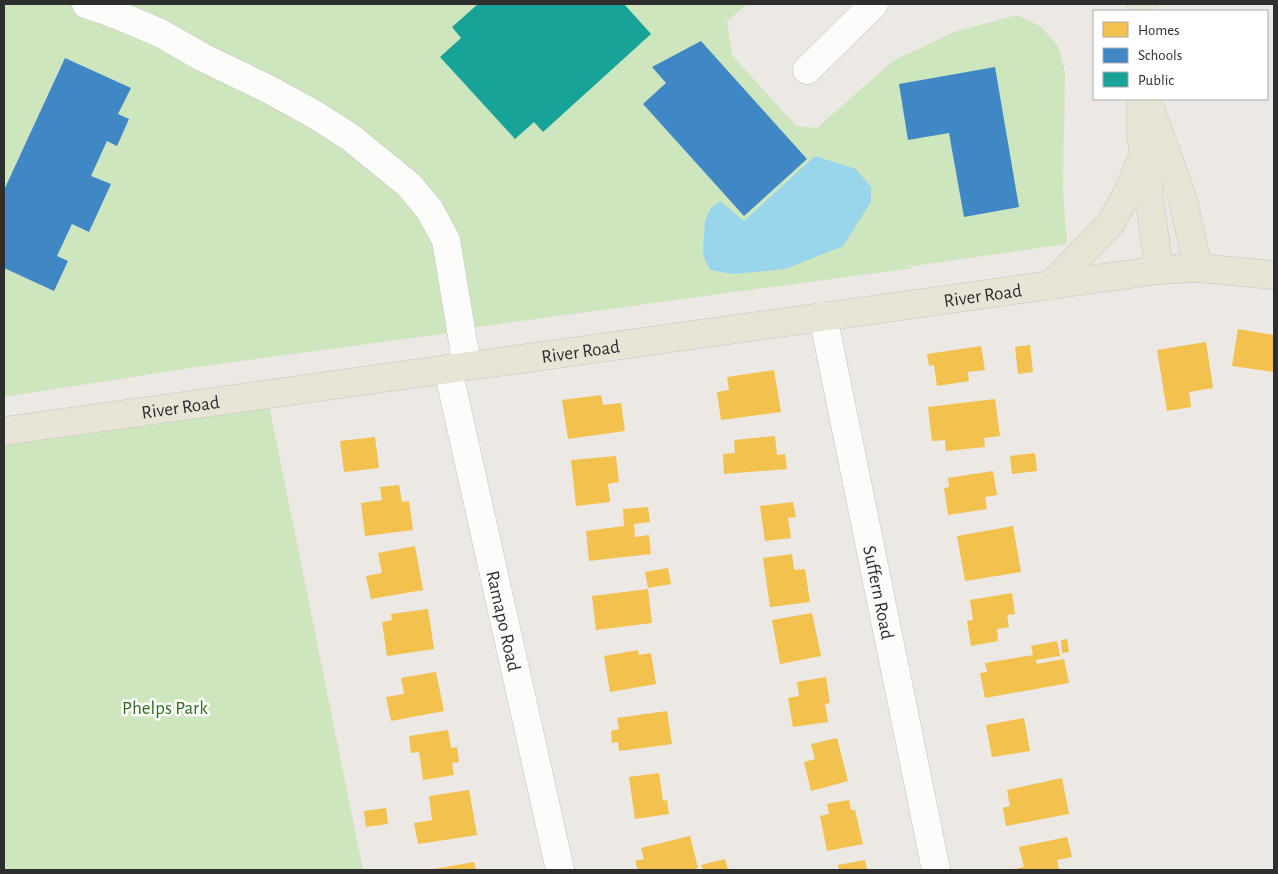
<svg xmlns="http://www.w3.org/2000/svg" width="1278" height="874" font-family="'Alegreya Sans',sans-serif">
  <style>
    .green { fill: #cee6be }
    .water { fill: #99d6ec }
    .homes { fill: #f2c14e }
    .schools { fill: #3f88c5 }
    .public { fill: #17a398 }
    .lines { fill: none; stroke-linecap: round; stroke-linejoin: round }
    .minor-casing { stroke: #c5c4c5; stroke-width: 29 }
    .major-casing { stroke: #c6c5c4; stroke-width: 29 }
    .minor { stroke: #fcfcfb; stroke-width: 28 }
    .major { stroke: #e8e4d6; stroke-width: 28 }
    .labels { text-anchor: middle; stroke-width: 5; stroke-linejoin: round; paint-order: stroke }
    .street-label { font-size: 19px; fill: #2e2e2e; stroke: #fff }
    .park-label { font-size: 19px; fill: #2c6e1b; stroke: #fff }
  </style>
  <rect width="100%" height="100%" fill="#ece8e4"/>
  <path class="green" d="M4,4h744l-21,17 5,34 64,71 21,2 76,-67 61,-29 63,-17 23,11 18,20 7,26 -2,119 4,53 -154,22 -7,-2 7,4 -452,61 -12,4 -252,34 -193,30v-129l50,23 3,-35 15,-32 17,8 21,-48 -19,-8 16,-35 10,4 1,-31 12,-26 -65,-30 -61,132z
    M267,395l96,475h-359v-439z"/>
  <path class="water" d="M815,156l41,13 15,18v15l-28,44 -58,23 -52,5 -23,-4 -5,-10 -2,-9 2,-30 5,-12 10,-8 24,20z"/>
  <path class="homes" d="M1238,329l36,6v37l-42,-6z
    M1206,342l7,46 -24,4 2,15 -24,4 -10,-61z
    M1030,345l3,27 -15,2 -3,-27z
    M981,346l4,24 -17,2 1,9 -32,5 -3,-21 -5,1 -2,-12z
    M774,370l7,42 -60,8 -4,-28 12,-2 -2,-13z
    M601,395l2,10 18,-2 4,28 -57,8 -6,-39z
    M995,399l5,37 -16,2 1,9 -39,4 -1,-11 -13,1 -4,-34z
    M775,436l2,19 8,-1 2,15 -63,5 -1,-20 12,-1 -1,-13z
    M375,437l4,31 -35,4 -4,-31z
    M1035,453l2,18 -25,3 -2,-18z
    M616,456l3,26 -11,2 2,18 -34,4 -5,-46z
    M993,471l4,24 -12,2 2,12 -39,6 -4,-27 5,-1 -1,-9z
    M399,485l3,17 7,-1 4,29 -48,6 -4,-33 21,-3 -2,-13z
    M793,502l3,15 -8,1 3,20 -26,3 -5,-35z
    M648,507l2,15 -16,2 1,13 14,-2 2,19 -62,7 -3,-30 38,-5 -1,-17z
    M1013,526l8,46 -56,9 -8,-45z
    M415,546l8,44 -52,9 -5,-23 16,-3 -4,-20z
    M792,554l2,16 11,-1 5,33 -40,5 -7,-49z
    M668,568l3,16 -23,4 -3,-16z
    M648,589l4,34 -56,7 -4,-34z
    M1012,593l3,21 -8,1 2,12 -12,2 1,12 -27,5 -4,-25 6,-1 -3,-20z
    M428,609l6,40 -47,7 -5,-34 10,-2 -1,-6z
    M812,613l9,43 -41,8 -8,-44z
    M1067,639l2,13 -7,1 -1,-13z
    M1057,641l3,15 -24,4 1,4 27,-5 5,24 -84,15 -5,-25 7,-1 -2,-9 48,-8 -2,-9z
    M638,650l1,5 12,-2 5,31 -46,8 -6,-36z
    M436,672l8,39 -53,10 -5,-24 18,-3 -3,-16z
    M826,677l4,26 -5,1 3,18 -35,5 -5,-29 11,-2 -2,-14z
    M667,711l5,33 -53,7 -1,-9 -6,1 -1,-12 8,-2 -2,-11z
    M1024,718l6,33 -38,6 -6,-32z
    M448,730l3,18 6,-1 2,15 -7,1 2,12 -31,5 -4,-28 -8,1 -2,-17z
    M837,738l11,43 -37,10 -7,-29 11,-3 -4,-15z
    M659,773l4,28 4,-1 2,14 -34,5 -6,-42z
    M1062,778l7,36 -63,12 -3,-18 7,-2 -3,-16z
    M469,790l8,45 -59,9 -4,-21 18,-3 -3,-24z
    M849,800l2,10h4l8,34 -36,7 -7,-35 9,-2 -2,-10z
    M386,808l2,16 -22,3 -2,-16z
    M690,836l8,32 -7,2h-53l-3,-9 9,-2 -3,-11z
    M1067,837l5,20 -15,3 2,10h-47l12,-3 -5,-20z
    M725,859l3,11h-25l-2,-5z
    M865,860l2,10h-28l-1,-5z
    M474,862l2,8h-42v-1z"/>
  <path class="schools" d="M701,41l106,118 -63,57 -101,-112 23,-21 -14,-16z
    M65,58l66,30 -13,26 11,5 -12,27 -10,-5 -16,35 20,8 -22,48 -17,-8 -15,32 11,5 -14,30 -50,-23v-78z
    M995,67l24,140 -55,10 -15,-84 -41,7 -9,-56z"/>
  <path class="public" d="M478,4h146l27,30 -108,98 -9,-10 -19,17 -75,-82 21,-19 -9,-11z"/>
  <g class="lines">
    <g class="minor-casing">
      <g id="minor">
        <path d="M86,4l34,12 40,17 42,24 66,32 46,25 36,23 59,48 20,24 17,31 21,126"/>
        <path d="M807,70l67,-66"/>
        <path id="s1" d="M823,316l113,554"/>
        <path id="s2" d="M448,369l112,501"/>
      </g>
    </g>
    <g class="major-casing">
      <g id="major">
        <path d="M1142,11v-7"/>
        <path d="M1147,99l36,101 15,68"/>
        <path d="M1141,106v28l18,136"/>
        <path d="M1050,286l61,-63 17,-31 15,-36"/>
        <path id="s3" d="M4,431l1155,-161 39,-2 76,7"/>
      </g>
    </g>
    <use href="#minor" class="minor"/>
    <use href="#major" class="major"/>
  </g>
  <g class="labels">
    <g class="street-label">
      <text dy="7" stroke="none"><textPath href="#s3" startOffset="988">River Road</textPath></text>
      <text dy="7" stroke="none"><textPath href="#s3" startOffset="582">River Road</textPath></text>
      <text dy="7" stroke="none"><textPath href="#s3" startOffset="178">River Road</textPath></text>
      <text dy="7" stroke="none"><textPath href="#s1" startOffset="282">Suffern Road</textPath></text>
      <text dy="7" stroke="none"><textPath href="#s2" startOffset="258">Ramapo Road</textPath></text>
    </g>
    <g class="park-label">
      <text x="165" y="714">Phelps Park</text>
    </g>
  </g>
  <rect width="1278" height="874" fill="none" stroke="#2e2e2e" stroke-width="10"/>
  <rect x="1093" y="10" width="175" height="90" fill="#ffffff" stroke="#ababab"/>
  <rect x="1103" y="22" width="25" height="15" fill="#f2c14e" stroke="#ababab"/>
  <text x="1138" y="35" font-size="15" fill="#2e2e2e">Homes</text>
  <rect x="1103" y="48" width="25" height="15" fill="#3f88c5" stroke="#ababab"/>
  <text x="1138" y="60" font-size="15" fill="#2e2e2e">Schools</text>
  <rect x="1103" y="72" width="25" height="15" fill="#17a398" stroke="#ababab"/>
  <text x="1138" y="85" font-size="15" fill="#2e2e2e">Public</text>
</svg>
